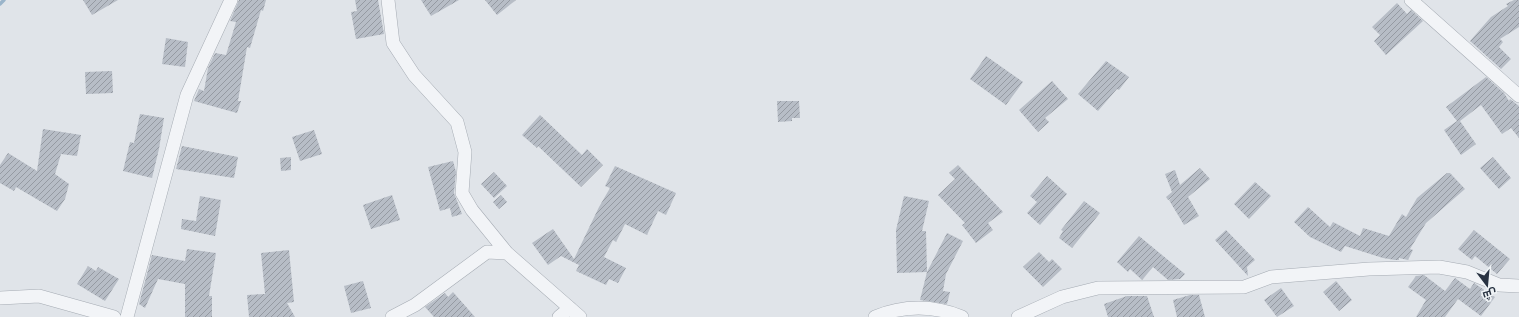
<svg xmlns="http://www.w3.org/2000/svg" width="1519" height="317" font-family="Raleway,Cairo,sans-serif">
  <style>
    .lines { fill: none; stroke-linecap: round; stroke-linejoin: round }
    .stream { stroke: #9ab4ca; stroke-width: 3.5 }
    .building { fill: url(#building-hatch) }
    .minor-casing { stroke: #a5abb3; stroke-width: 14 }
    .minor { stroke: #f2f4f7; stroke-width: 13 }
  </style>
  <defs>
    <pattern id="building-hatch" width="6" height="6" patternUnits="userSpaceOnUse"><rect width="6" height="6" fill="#b7bdc6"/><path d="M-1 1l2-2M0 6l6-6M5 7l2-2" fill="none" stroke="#959aa2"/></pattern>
  </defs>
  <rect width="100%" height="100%" fill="#e0e4e9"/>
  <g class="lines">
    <path class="stream" d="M0,4l4,-4"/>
  </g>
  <path class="building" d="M83,0h35l-26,15z
    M239,0h27l-3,11 -2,-1 -11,38 -3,-1 -9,54h3l-4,12 -43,-12 5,-12 5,2 4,-23 7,-15 11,2 10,-33 -6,-1z
    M355,0h23l6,34 -28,5 -5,-27 6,-1z
    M421,0h38l-28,16z
    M485,0h31l-19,15z
    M1514,0h5v27l-19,12 3,3 -4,5 12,12 -10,10 -31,-28 21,-24 17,-11 -2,-2z
    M1397,3l10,11 4,-4 12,11 -37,34 -12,-14 6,-6 -8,-8z
    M166,38l22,4 -3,25 -23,-3z
    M986,56l37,26 -17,23 -36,-26z
    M1106,61l23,16 -10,13 -2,-1 -19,22 -20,-17z
    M112,71l1,22 -27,1 -1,-22z
    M1486,77l18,16 5,8 1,-2 9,7v32l-8,-10 -9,6 -21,-29 -21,16 16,23 -15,11 -17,-25 13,-9 -11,-14z
    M1052,81l16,18 -23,19 4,4 -11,10 -19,-22z
    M777,101h22l1,17h-8v3l-14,1z
    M140,114l24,4 -5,31 -7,29 -29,-7 7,-29 4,1z
    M540,115l42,40 5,-6 16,16 -22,22 -43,-41 -1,2 -15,-13z
    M43,129l38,6 -4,21 -16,-2 -6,20 14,10 -4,15 -8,12 -41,-24 -2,4 -14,-8v-18l8,-12 29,18z
    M314,130l8,24 -22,7 -8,-24z
    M182,146l56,11 -4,21 -58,-9z
    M291,157v13l-10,1 -1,-13z
    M1493,157l18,21 -12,11 -19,-21z
    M453,161l3,11 -2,21 8,21 -10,3 -2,-9 -10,3 -12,-44z
    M958,165l45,47 -15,11 5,7 -17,13 -14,-18 3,-2 -27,-28 17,-16 -6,-6z
    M615,166l61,27 -10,22 -8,-4 -11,24 -22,-11 -9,18 -3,-2 -9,17 22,11 -8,15 -9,-4 -3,6 -30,-14 3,-6 -18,-9 -13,9 -16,-22 21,-14 21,30 25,-52 11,-19 -5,-2z
    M1200,168l10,11 -22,18 11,19 -15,9 -15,-25 4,-3 -5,3 -2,-3 6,-5 -7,-18 10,-4 5,15z
    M494,172l13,14 -13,12 -13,-14z
    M1447,173h3l15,16 -39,34 -16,26 3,1 -5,10 -9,-2v2h-4l-12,-2 -38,-12 -4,6 -31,-15 -16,-15 14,-15 22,20 3,-5 27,14 3,-8 26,8 13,-22 4,3 11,-19z
    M1047,176l20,18 -27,31 -13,-12 10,-11 -7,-6z
    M1255,182l16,14 -22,23 -15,-15z
    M392,195l8,25 -29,9 -8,-24z
    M501,195l6,7 -8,7 -6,-7z
    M200,196l21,4 -6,36 -34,-7 1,-10 14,2z
    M904,196l25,5 -7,30h4l1,41 20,-39 16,8 -17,33 -3,17 7,1 -3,12 -27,-4 7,-28 -30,1 -1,-43z
    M1084,201l16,12 -28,35 -13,-10 4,-7 -2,-1z
    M1226,230l29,30 -8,7 1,9 -33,-36z
    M1474,230l36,29 -13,15 -22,-18 -3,4 -14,-11z
    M1139,236l46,38 -5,5 -12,1 -15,-13 -11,13 -12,-11 -2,3 -11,-10z
    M187,249l29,4 -7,43h3v21h-27v-33l-27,-5 -13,29 -6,-4 13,-49 33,6z
    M289,250l5,52 -7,1 8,14h-46l-2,-22 18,-1 -4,-41z
    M1039,252l10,10 3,-3 10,10 -19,18 -20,-20z
    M88,266l8,5 2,-4 21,12 -14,22 -28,-17z
    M1424,275l21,16 10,-13 15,11 4,-6 21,14 -14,19 -23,-17 -13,18h-29l10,-17 -18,-13 8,-11z
    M363,281l8,27 -20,5 -7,-27z
    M1336,281l16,19 -13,11 -16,-19z
    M1281,288l13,18 -17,11 -13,-17z
    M453,292l22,25h-41l-9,-10 20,-14 3,4z
    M1190,295h9l6,22h-28l-4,-17z
    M1127,296h20l7,21h-46l-4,-13z"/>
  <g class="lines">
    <g class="minor-casing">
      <path id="minor" d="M388,0l5,43 21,32 43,47 8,30 -3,41 10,17 35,43
        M1411,0l108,96
        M0,298l39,-2 75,21
        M127,317l60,-222 44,-95
        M392,317l23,-12 72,-53 20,1 73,64
        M559,317l11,-9
        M875,317c28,-12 59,-12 87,0
        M1018,317l44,-20 36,-9 146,-1 27,-10 98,-8 70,-2 28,5 32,13 20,1"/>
    </g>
    <use href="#minor" class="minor"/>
  </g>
  <g transform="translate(1487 285) rotate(164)" stroke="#eff3f6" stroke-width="3" paint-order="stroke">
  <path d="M0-3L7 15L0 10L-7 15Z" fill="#283241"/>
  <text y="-6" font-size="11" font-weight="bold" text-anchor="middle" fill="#283241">ش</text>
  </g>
</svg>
